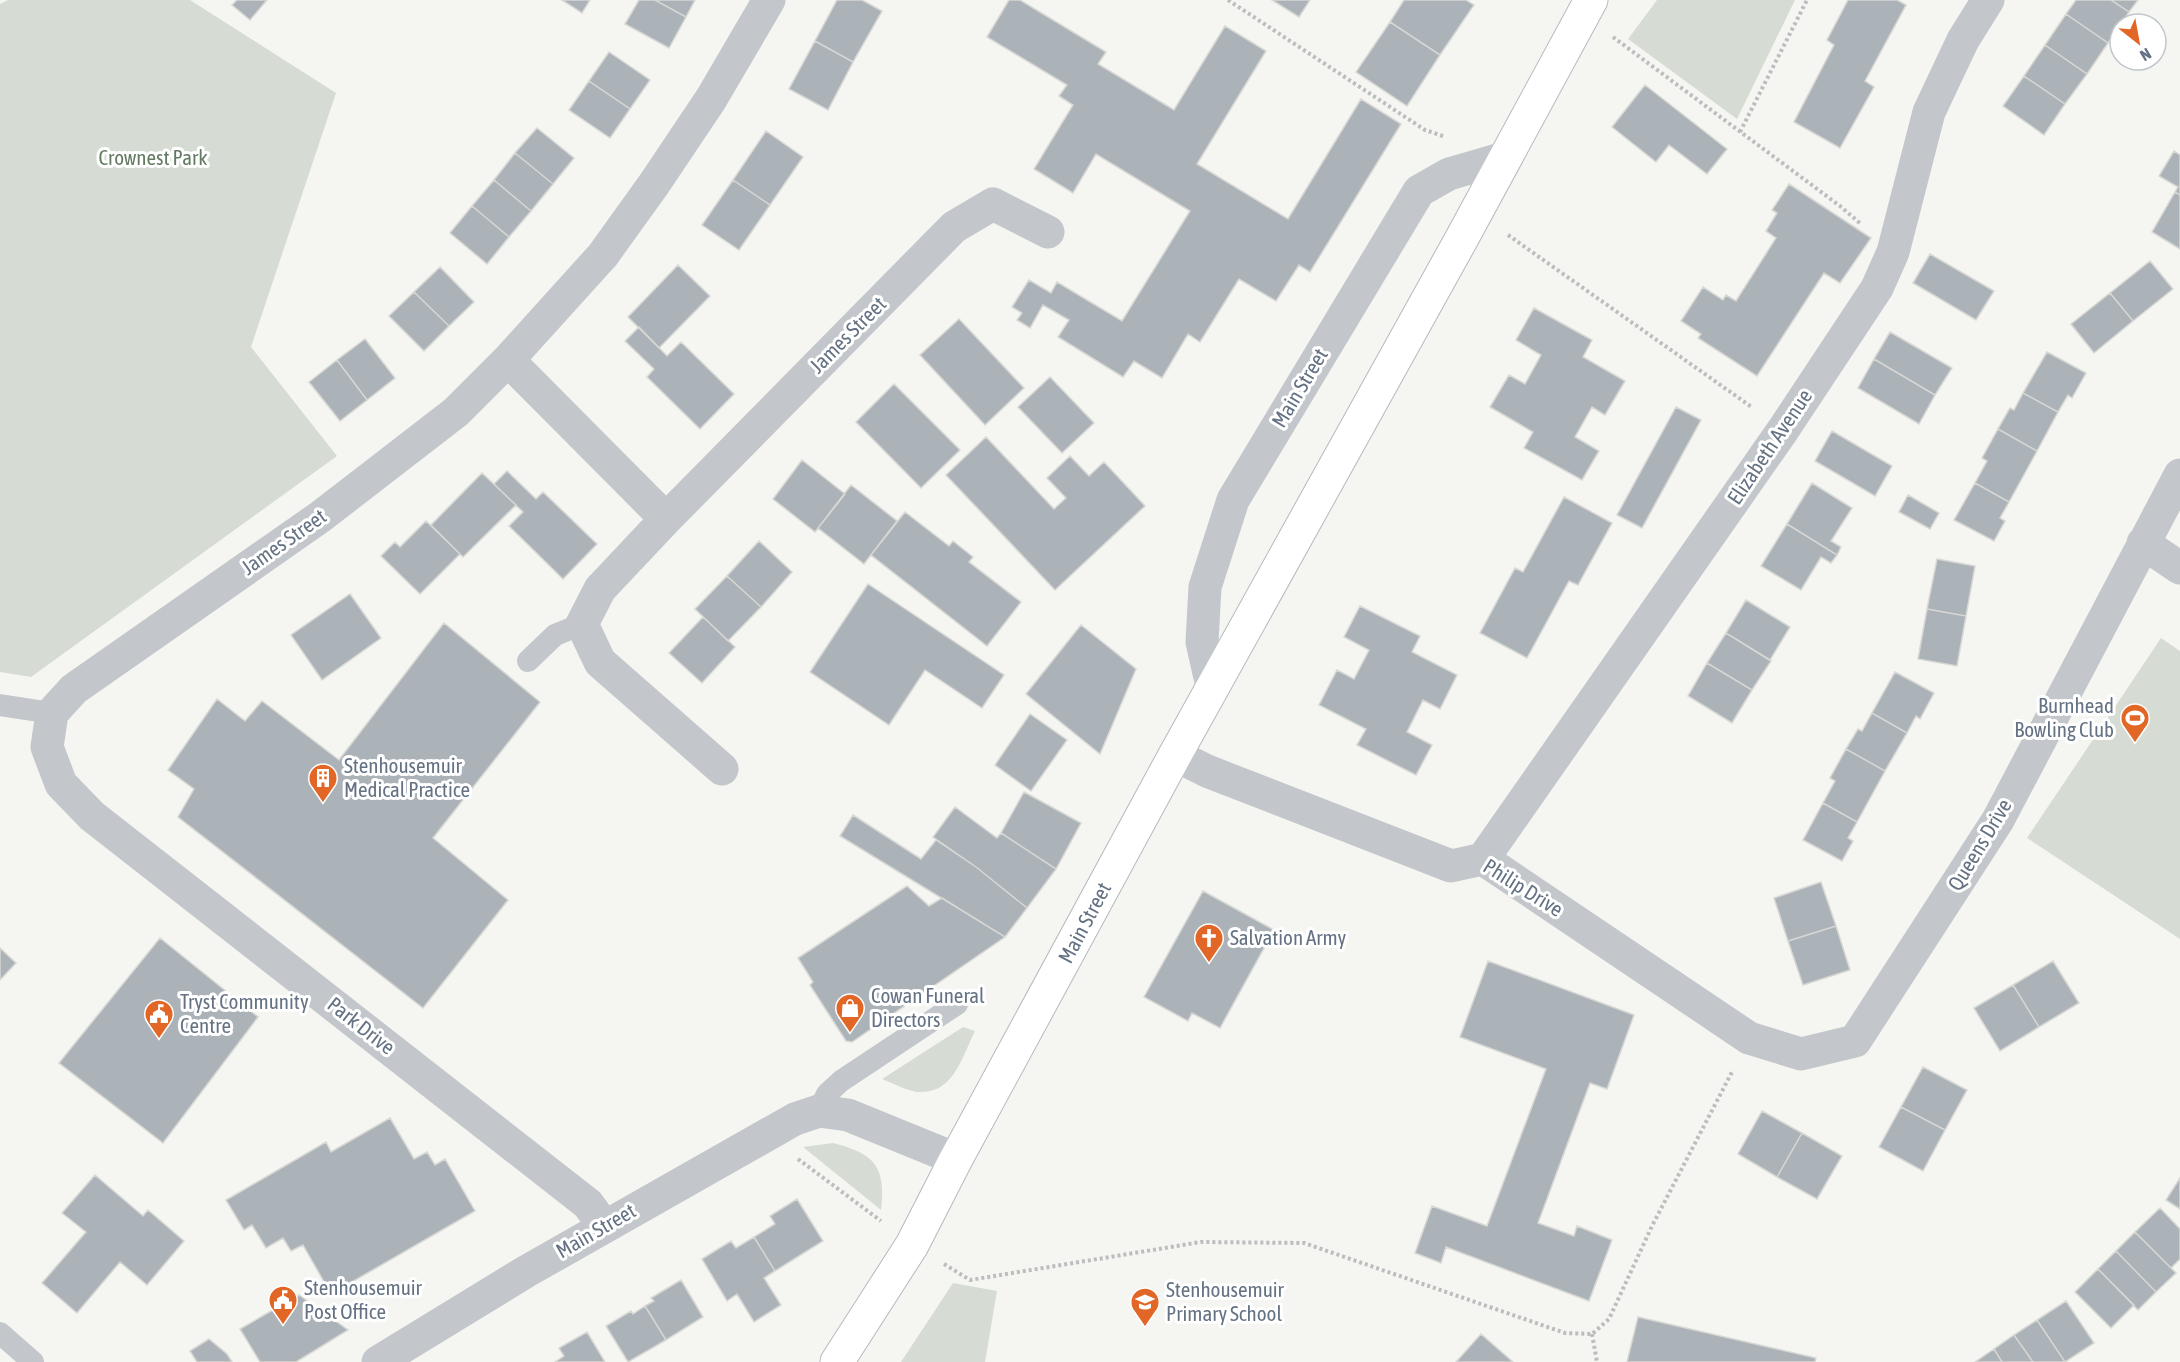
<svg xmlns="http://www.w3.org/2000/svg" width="2180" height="1362" font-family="'Asap Condensed',sans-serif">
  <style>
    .green { fill: #d6dcd3 }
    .building { fill: #abb2b8; stroke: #d7d7d4; stroke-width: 1.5 }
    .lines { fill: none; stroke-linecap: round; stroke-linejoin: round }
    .secondary-casing { stroke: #b5b9be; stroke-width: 35 }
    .path { stroke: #bbbdbf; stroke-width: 4; stroke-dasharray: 3 3; stroke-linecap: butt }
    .lane { stroke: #c3c6ca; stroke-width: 22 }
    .street { stroke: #c3c6ca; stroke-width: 33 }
    .secondary { stroke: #fff; stroke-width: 33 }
    .labels { text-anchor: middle; stroke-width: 6; stroke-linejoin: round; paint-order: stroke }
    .park-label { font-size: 21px; fill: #657a63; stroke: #fff }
    .street-label { font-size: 21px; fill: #647283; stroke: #fff }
    .poi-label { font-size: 21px; fill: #647283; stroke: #fff; text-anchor: start }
  </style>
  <rect width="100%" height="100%" fill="#f5f6f2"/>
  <path class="green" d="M8,0h182l146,93 -85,254 86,109 -306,221 -31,-5v-668z
    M1657,0h138l-58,119 -109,-80z
    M2161,638l19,13v288l-153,-101z
    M963,1027l12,4c-12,24 -21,61 -53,61 -12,1 -29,-9 -40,-13z
    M833,1143c42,11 53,23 48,67l-78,-63z
    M953,1283l44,8 -12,71h-84z"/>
  <path class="building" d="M237,0h30l-17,20 -18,-15z
    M562,0h28l-8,13z
    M639,0h16l31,17 -17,31 -44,-24z
    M655,0h40l-9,17z
    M837,0h25l20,11 -29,51 -38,-21z
    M1009,0h11l86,52 -8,12 76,46 51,-84 41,25 -69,113 91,55 73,-120 40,25 -91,148 -11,-7 -23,36 -37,-22 -39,63 -12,-8 -26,44 -28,-17 -11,16 -65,-40 11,-17 -26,-15 -13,23 -13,-8 5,-7 -10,-6 17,-27 22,13 6,-11 65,39 68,-110 -94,-57 -23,39 -39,-24 39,-64 -14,-9 8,-11 -80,-48z
    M1272,0h38l-11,17z
    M1404,0h62l8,5 -34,50 -50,-33z
    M1848,0h49l9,5 -41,76 9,6 -34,61 -46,-26 40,-77 -7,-5z
    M2076,0h35l18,12 -21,31 -42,-29z
    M2111,0h27l-9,12z
    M2066,14l42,29 -21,31 -42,-29z
    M1390,22l50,33 -33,51 -51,-34z
    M815,41l38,21 -25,48 -39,-21z
    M2045,45l42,29 -22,30 -41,-28z
    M609,52l41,28 -20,29 -41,-28z
    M2024,76l41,28 -21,31 -41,-29z
    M589,81l41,28 -20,29 -41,-28z
    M1645,85l82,64 -20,25 -38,-29 -13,17 -44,-35z
    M537,128l37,30 -21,26 -38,-31z
    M766,131l37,26 -33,48 -37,-25z
    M2174,151l6,4v40l-5,-3 3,-5 -19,-11z
    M515,153l38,31 -22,27 -37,-31z
    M494,180l37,31 -22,26 -37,-31z
    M733,180l37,25 -31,45 -37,-25z
    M1789,184l82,54 -31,45 -16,-10 -67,103 -59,-38 3,-4 -20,-13 22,-34 20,13 3,-5 10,6 40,-63 -10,-7 11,-18 -5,-3z
    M2175,192l5,3v54l-28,-17z
    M472,206l37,31 -22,27 -37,-31z
    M1930,254l64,37 -18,29 -63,-37z
    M2150,261l23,28 -40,32 -23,-28z
    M678,265l32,31 -51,52 -31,-31z
    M440,267l34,35 -25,24 -35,-34z
    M414,292l35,34 -25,25 -35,-35z
    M2110,293l23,28 -39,32 -23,-29z
    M1534,308l58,32 -9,17 42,24 -20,34 -13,-8 -17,30 24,14 -17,29 -58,-32 9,-16 -43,-25 19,-32 16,9 16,-29 -25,-15z
    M959,319l65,69 -39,37 -65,-70z
    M639,327l28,29 14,-14 53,52 -34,35 -53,-52 7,-8 -29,-28z
    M1890,332l62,36 -17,27 -61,-36z
    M365,339l30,39 -28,22 -30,-40z
    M2047,352l39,21 -14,25 -4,-3 -10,17 -35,-19z
    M1874,359l61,36 -16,29 -61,-36z
    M337,360l30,40 -27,21 -31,-39z
    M1050,377l44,46 -32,30 -44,-46z
    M894,384l66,66 -39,38 -65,-66z
    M2023,393l35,19 -21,39 -39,-22 12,-21 4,2z
    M1676,407l25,13 -59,108 -25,-13z
    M1998,429l39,22 -28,51 -34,-19 12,-22 -5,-3z
    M1832,431l60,35 -17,30 -60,-35z
    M986,437l68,72 12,-11 -19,-20 23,-22 19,20 15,-14 41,44 -90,84 -109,-115z
    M802,460l43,34 -30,38 -42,-33z
    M507,471l29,28 7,-7 54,52 -34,35 -54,-53 14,-14 -29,-28z
    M482,473l34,32 -53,52 -32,-32z
    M1812,483l40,25 -21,33 10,6 -4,8 -50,-31z
    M1975,483l34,19 -9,16 5,3 -11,20 -40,-21z
    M851,485l46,36 -33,43 -46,-36z
    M1908,495l31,18 -9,16 -31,-17z
    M1564,497l48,26 -34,62 -9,-4 -42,77 -47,-25 35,-65 8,4z
    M905,512l44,34 4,-5 20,16 -4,5 52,40 -34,44 -116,-91z
    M426,521l34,33 -40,40 -39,-38 14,-14 5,5z
    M1787,524l50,31 -6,8 -10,-6 -20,33 -40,-24z
    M759,541l33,31 -31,35 -34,-31z
    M1937,559l38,7 -9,50 -39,-7z
    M727,576l34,31 -33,34 -33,-32z
    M868,584l136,91 -22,33 -57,-38 -36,55 -79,-53z
    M350,594l31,44 -59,42 -31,-45z
    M1746,600l44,27 -20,33 -44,-27z
    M1360,606l60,30 -8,16 45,23 -17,34 -17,-9 -16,32 25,13 -16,30 -59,-30 9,-16 -47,-24 18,-35 17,9 15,-29 -25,-13z
    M1927,609l39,7 -9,50 -39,-7z
    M703,617l32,30 -33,36 -33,-30z
    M444,623l96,79 -107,136 75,62 -85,108 -245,-191 16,-28 -26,-19 49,-71 28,22 17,-20 77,59z
    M1081,625l55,44 -36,85 -74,-60z
    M1726,633l45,28 -19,29 -45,-27z
    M1707,663l45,27 -20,33 -44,-27z
    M1895,672l39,21 -14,26 -4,-3 -9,17 -35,-20z
    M1872,713l35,20 -22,38 -39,-22 12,-20 4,2z
    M1030,714l37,26 -36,51 -36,-26z
    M1846,749l39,22 -28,51 -34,-19 12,-22 -5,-3z
    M1024,792l57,31 -25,46 -55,-36z
    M1823,803l34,19 -9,16 5,3 -11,20 -39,-21z
    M955,807l42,31 4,-5 55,36 -29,39 -51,-41 -43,-30z
    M853,815l68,44 15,-19 40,27 51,41 -22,29 -165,-101z
    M1821,882l15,44 -48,15 -14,-43z
    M907,886l22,20 13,-8 63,39 -153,105 -6,-1 -36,-56 3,-3 -15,-24z
    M1203,891l71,39 -54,98 -28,-15 -4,8 -44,-24z
    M1836,926l14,44 -47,15 -15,-44z
    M160,938l98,79 -95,126 -104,-80z
    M0,948l16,15 -16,17z
    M1488,961l146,54 -27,74 -17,-6 -52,140 36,13 3,-10 35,14 -23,61 -143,-54 -5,16 -26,-10 17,-47 55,20 59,-157 -86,-32z
    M2053,961l26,42 -40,24 -26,-42z
    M2013,985l26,42 -39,24 -26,-43z
    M1923,1067l44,23 -22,40 -44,-23z
    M1901,1107l44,23 -22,41 -44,-24z
    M1762,1111l40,22 -25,44 -39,-23z
    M390,1118l24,41 13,-7 8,13 10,-6 30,52 -144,83 -28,-49 -12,6 -8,-13 -17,10 -14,-23 -8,5 -18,-30 100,-58 5,10z
    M1802,1133l40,23 -25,43 -40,-22z
    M95,1175l48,41 5,-6 36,31 -37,44 -27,-23 -43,51 -35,-30 44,-51 -24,-19z
    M2180,1178v31l-14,-9z
    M797,1199l26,42 -48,30 -21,-34 21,-13 -5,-8z
    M2160,1208l20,21v30l-9,9 -36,-36z
    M2135,1232l41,41 -20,19 -40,-41z
    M754,1237l21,34 -11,7 17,27 -27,17 -17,-28 -10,7 -25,-42 29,-18 5,7z
    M2116,1251l40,41 -18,18 -40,-41z
    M2098,1269l36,36 -23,23 -36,-36z
    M681,1280l22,37 -37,23 -21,-34 9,-5 -3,-3z
    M299,1295l49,35 -52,32h-36l-20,-33z
    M2066,1301l28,42 -29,19 -28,-42z
    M645,1306l21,34 -38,22 -22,-36 25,-15 2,3z
    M1638,1317l178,41 -1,4h-188z
    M2037,1320l28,42h1h-33l-19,-27z
    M587,1332l18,30h-50l9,-6 -5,-8z
    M1481,1334l32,28h-57z
    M2014,1335l19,27h-31l-8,-13z
    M209,1339l18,15 5,8h-35l-7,-11z
    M1994,1349l8,13h-27z"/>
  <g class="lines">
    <g class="secondary-casing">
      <path id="secondary" d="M837,1362l75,-117 44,-86 219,-404 287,-517 129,-238"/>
    </g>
    <path class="path" d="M1228,0l197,130 18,6
      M1613,37l227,169 21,18
      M1740,132l67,-132
      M1508,235l245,173
      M798,1159l83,62
      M944,1264l26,16 231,-38 103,1 261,90 27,1 17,-15 43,-93 81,-156
      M1592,1334l5,28"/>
    <path class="lane" d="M528,661l27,-26 27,-11
      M0,705l52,8
      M819,1111l8,-17 14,-13 116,-77
      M0,1333l33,29"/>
    <path class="street" d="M508,360l158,159 288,-292 39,-23 55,28
      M666,519l-66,70 -18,35 18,38 122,107
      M2143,543l37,25
      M1212,686l-10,-44 3,-55 28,-87 186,-309 30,-17 55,-16
      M1175,755l32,16 244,95 32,-7 266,179 52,16 54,-13 143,-221 182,-345
      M1483,859l300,-429 94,-142 16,-36 36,-140 34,-72 25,-40
      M604,1226l-16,-22 -496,-388 -31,-32 -14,-37 5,-34 22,-24 246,-172 136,-105 52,-52 95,-105 51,-71 57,-85 58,-99
      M378,1362l149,-91 268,-152 24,-8 29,4 108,44"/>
    <use href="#secondary" class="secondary"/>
  </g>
  <defs>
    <g id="stadium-pin" transform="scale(1.5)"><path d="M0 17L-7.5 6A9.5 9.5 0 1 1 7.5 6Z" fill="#e26625" stroke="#fff"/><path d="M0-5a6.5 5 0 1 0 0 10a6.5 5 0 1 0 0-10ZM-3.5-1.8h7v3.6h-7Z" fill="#fff"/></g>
    <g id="building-pin" transform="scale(1.5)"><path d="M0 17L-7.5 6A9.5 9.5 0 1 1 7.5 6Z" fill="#e26625" stroke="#fff"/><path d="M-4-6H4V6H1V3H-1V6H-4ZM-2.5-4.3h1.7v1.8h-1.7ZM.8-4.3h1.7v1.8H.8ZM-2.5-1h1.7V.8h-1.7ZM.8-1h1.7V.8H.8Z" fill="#fff"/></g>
    <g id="church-pin" transform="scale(1.5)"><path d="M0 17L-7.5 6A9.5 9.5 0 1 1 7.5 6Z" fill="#e26625" stroke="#fff"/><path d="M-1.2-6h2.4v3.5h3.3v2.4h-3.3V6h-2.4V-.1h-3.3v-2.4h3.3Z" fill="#fff"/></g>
    <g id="shop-pin" transform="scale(1.5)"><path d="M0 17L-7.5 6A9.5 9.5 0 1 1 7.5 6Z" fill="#e26625" stroke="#fff"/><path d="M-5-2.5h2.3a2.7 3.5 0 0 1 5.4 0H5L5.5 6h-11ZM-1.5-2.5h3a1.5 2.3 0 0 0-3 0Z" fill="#fff"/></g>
    <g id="civic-pin" transform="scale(1.5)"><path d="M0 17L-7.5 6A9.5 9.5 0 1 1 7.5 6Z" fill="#e26625" stroke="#fff"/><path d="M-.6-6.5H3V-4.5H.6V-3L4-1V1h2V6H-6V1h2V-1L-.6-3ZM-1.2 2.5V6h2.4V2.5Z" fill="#fff"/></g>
    <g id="school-pin" transform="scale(1.5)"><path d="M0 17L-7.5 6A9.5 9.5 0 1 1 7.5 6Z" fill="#e26625" stroke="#fff"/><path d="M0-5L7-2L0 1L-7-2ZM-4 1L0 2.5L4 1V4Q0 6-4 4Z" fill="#fff"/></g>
  </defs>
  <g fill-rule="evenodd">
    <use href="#stadium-pin" x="2135" y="718"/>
    <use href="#building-pin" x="323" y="778"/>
    <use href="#church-pin" x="1209" y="938"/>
    <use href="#shop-pin" x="850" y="1008"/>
    <use href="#civic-pin" x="159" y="1014"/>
    <use href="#civic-pin" x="283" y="1300"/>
    <use href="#school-pin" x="1145" y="1302"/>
  </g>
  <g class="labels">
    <g class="park-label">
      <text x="153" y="165">Crownest Park</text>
    </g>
    <g class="street-label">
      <text transform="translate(848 335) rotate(-45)" y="7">James Street</text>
      <text transform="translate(1300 388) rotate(-59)" y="7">Main Street</text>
      <text transform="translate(1770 447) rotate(-56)" y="7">Elizabeth Avenue</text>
      <text transform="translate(284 542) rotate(-35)" y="7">James Street</text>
      <text transform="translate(1980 845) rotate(-59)" y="7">Queens Drive</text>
      <text transform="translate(1523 888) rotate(32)" y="7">Philip Drive</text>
      <text transform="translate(1085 923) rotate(-62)" y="7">Main Street</text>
      <text transform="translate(361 1026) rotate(38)" y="7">Park Drive</text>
      <text transform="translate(596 1231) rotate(-30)" y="7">Main Street</text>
    </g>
    <g class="poi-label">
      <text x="2114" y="713" text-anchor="end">Burnhead<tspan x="2114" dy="24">Bowling Club</tspan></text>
      <text x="344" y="773">Stenhousemuir<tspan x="344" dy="24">Medical Practice</tspan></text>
      <text x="1230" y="945">Salvation Army</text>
      <text x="871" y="1003">Cowan Funeral<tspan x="871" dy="24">Directors</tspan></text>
      <text x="180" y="1009">Tryst Community<tspan x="180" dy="24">Centre</tspan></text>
      <text x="304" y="1295">Stenhousemuir<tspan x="304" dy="24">Post Office</tspan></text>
      <text x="1166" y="1297">Stenhousemuir<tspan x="1166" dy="24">Primary School</tspan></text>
    </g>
  </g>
  <g transform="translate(2138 42) rotate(149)"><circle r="28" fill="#ffffff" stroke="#c1c7cd" stroke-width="1.5"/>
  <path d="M0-4.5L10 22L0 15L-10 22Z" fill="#e26625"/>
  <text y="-9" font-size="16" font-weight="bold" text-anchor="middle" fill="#647283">N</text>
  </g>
</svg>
